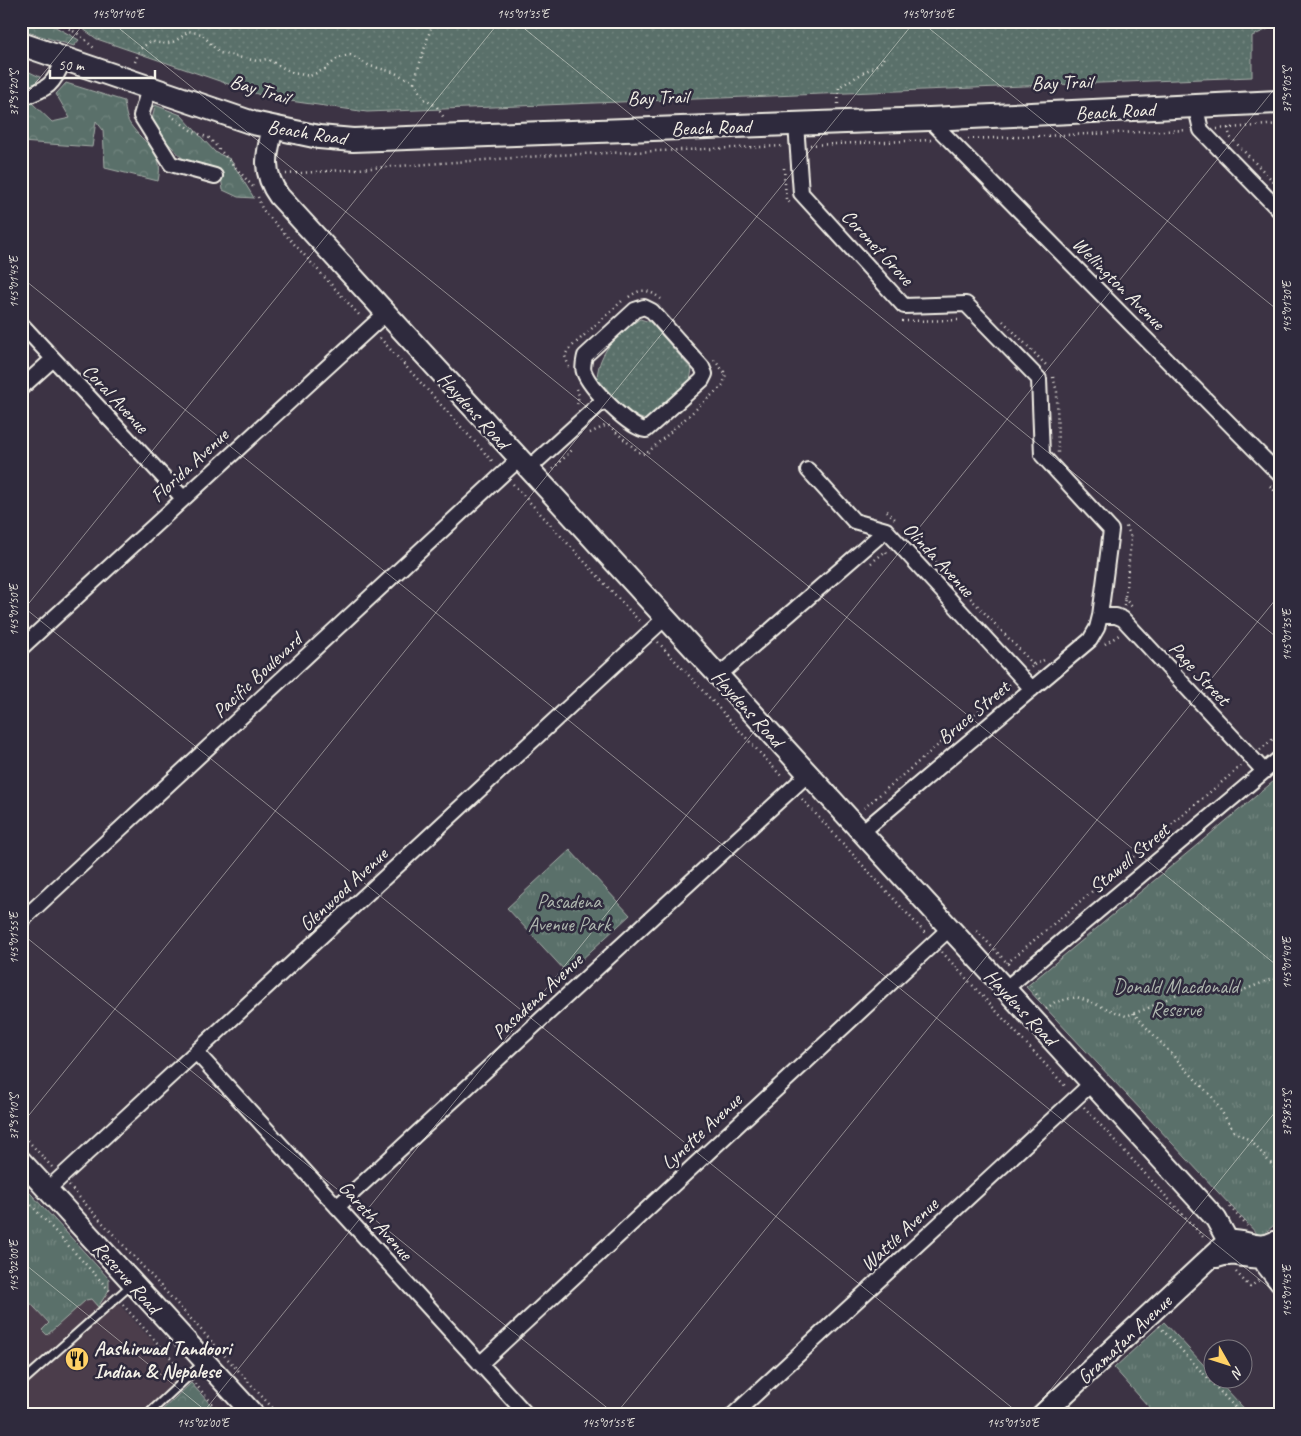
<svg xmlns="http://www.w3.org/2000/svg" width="1301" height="1436" font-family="Caveat,sans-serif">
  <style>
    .built { fill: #4b3e4c }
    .grass { fill: url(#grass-dots); stroke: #a7b0a9 }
    .forest { fill: url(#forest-crowns); stroke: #a7b0a9 }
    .park { fill: url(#park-tufts); stroke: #a7b0a9 }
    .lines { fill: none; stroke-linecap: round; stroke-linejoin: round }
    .lane-casing { stroke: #f4f1e8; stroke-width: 11 }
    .street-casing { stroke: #f4f1e8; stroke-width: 18 }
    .secondary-casing { stroke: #f4f1e8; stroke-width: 24 }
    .primary-casing { stroke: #f4f1e8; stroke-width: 26 }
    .path { stroke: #f4f1e8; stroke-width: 2.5; stroke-dasharray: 1 4; stroke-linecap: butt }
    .lane { stroke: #2f2a3d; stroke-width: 7 }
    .street { stroke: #2f2a3d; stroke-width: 14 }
    .secondary { stroke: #2f2a3d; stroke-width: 20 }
    .primary { stroke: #2f2a3d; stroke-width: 22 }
    .ticks { fill: none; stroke: #f4f1e8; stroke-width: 1; stroke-opacity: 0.45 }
    .labels { text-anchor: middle; stroke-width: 5; stroke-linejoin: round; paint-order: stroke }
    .street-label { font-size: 20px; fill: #f4f1e8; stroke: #2f2a3d }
    .park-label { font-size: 20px; fill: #afb7af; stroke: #2f2a3d }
    .poi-label { font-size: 20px; font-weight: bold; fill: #f4f1e8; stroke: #2f2a3d; text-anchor: start }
    .neatline { fill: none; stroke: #f4f1e8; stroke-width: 2 }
    .ticks-label { font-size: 12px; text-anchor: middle; fill: #f4f1e8 }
  </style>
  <defs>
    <pattern id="grass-dots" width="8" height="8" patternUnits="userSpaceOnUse" patternTransform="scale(1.25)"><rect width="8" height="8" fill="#5a706a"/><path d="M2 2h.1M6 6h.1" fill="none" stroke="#72857f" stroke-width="1.8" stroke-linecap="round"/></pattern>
    <pattern id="forest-crowns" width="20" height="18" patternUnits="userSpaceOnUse" patternTransform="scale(1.25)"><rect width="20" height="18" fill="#5a706a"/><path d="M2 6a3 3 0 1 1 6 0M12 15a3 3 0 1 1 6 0" fill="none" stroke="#72857f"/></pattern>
    <pattern id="park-tufts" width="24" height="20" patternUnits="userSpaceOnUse" patternTransform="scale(1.25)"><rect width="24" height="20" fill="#5a706a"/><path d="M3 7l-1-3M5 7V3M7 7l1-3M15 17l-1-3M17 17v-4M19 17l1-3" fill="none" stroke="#72857f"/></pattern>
  </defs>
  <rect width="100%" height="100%" fill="#3c3344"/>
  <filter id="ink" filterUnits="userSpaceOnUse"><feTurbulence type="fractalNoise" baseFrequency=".02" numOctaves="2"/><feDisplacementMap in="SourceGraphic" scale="10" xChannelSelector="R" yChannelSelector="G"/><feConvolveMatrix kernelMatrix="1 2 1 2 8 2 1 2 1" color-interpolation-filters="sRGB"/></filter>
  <g filter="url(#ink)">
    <path class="built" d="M21,1198l165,179 -42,38h-123z"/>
    <path class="grass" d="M72,21h256l76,4 29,-4 57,3 7,-3h382l57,5 21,-5h323v3l-28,12v41l-885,35 -98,-14 -172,-59z
      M640,319l10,3 42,48 -2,10 -43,40c-21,-4 -36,-27 -50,-42 2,-28 21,-44 43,-59z"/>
    <path class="forest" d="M21,21h24l34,19 -5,6 -53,-16z
      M21,68l19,9 -7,9 -12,3z
      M66,83l58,18c1,7 2,17 6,23 15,22 35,25 28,57l-53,-13 -2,-38 -7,-9 -4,26 -71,-5v-35l11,-4 20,19 18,-4 -14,-24z
      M155,105l26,10 34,37 15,7 24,39 -16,-1 -15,-7 -3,-19 -34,-9 -35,-37z
      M191,1383l29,32h-58l-2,-3z"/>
    <path class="park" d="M1280,776v444l-20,17 -234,-250z
      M570,850l60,65 -63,58 -60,-65z
      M21,1183l88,96v11l-11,17 -7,-8 -5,1 -39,35 -5,-5 7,-7 -28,-30z
      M1164,1322l49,53 1,3 3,1 33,36h-94l-42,-47z"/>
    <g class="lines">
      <g class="lane-casing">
        <path id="lane" d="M21,1383l110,-98
          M147,1415l57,-53"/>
      </g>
      <g class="street-casing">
        <path id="street" d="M149,88l-8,28 30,48 44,12
          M21,98c27,-9 33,-13 43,-39
          M1196,108l5,22 79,81
          M929,119l351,356
          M796,124l5,69 103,113 62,-2 73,75 3,76 69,75 -11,86 -3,12 -7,12 -228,192
          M644,307l8,4 50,56 3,7 -3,6 -56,50c-17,-2 -56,-42 -62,-58 -2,-5 0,-11 1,-16l50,-46z
          M21,324l162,174
          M21,388l31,-28
          M528,469l76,-69
          M808,470l46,51 32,9
          M886,530l146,159
          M1100,616h16l7,3 141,152
          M21,648l365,-335
          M718,676l168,-146
          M21,921l498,-462
          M1005,989l275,-231
          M196,1052l331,363
          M47,1190l618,-572
          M337,1207l471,-433
          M480,1364l469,-435
          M733,1415l359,-332"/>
      </g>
      <g class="secondary-casing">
        <path id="secondary" d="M273,128c-7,26 -11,45 6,68l937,1023 12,22 1,14
          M21,1161l233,254
          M1228,1241c17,-2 29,10 46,1
          M1262,1246l4,18 14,18
          M1217,1257c23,-9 36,11 63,-8
          M1042,1415l186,-174"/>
      </g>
      <g class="primary-casing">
        <path id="primary" d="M21,44l232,79 66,14 34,3 576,-21 351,-17"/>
      </g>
      <path class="path" d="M56,21l24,14 15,14
        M135,62l5,-13 11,-8c16,5 25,2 37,-10l14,3 17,19 38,8 10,-2 26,14 17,3 15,-7 13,-11 12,-3 20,11 23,6 21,10 10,17 13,8 7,11
        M414,82l19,-61
        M838,104l1,-17 43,-25 2,-5
        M170,115l22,16 17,7 46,51
        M1228,128l2,9 50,51
        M1217,129l63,-5
        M968,139l219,-9
        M810,145l122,-5
        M784,168l2,31 6,6
        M286,174l269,-19 230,-9
        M258,197l4,12 99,108
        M1275,224l5,5
        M629,297c13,-10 20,-7 32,2
        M902,321l60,-1
        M1003,321l45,46
        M380,338l114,125
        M569,367l-4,-11 3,-6 54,-49
        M1053,377l4,15 1,61
        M576,389l3,6 -2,10
        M590,433l15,-7h4l32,28 6,-1 76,-68 3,-11 -12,-14
        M553,469l20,-20
        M513,484l128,139
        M1270,486l10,10
        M887,511l8,8
        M936,562l98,103 -4,3
        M871,563l15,-12 1,2
        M1124,598l10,11
        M1124,606l7,-64 -1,-8 -6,-11
        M658,642l125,136
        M1105,644l14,-9
        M1034,665l12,-6
        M1260,750l20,-17
        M802,799l123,134
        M864,808l145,-123 -1,-1
        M977,931l34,36
        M942,952l125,136
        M1007,963l234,-197
        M1030,986l12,16
        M1046,1009l9,-7 22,-5 49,19 20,-7 48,-23 34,10 52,-20
        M1133,1013l79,84 22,34 17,10 29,33
        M1084,1107l121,132
        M21,1133l31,34
        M69,1186l210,229
        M21,1194l90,98
        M1230,1207l17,19
        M1236,1272l14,15 9,-7
        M123,1305l58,64
        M1159,1326l83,89
        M195,1384l28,31"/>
      <use href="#lane" class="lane"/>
      <use href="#street" class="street"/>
      <use href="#secondary" class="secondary"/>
      <use href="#primary" class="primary"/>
    </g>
  </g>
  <path class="ticks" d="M110,21l1170,947M515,21l765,619M920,21l360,291M21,101l65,-80M21,277l1259,1019M21,605l1000,810M21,613l479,-592M21,933l595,482M21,1125l894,-1104M21,1261l190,154M201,1415l1079,-1333M615,1415l665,-821M1030,1415l250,-309"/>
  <defs>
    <g id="restaurant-disc" transform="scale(1.25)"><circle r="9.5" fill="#ffd166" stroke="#2f2a3d"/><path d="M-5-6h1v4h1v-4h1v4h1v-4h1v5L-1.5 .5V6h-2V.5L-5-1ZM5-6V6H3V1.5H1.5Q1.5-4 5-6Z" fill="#111"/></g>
  </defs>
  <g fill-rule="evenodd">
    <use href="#restaurant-disc" x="77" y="1359"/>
  </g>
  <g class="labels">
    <g class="street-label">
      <text transform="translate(1062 82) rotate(-2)" y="7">Bay Trail</text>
      <text transform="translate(260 89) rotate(17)" y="7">Bay Trail</text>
      <text transform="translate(658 97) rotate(-2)" y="7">Bay Trail</text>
      <text transform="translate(1115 111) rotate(-3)" y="7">Beach Road</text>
      <text transform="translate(711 127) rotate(-2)" y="7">Beach Road</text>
      <text transform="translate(307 132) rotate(9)" y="7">Beach Road</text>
      <text transform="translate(878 247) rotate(47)" y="7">Coronet Grove</text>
      <text transform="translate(1119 283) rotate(45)" y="7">Wellington Avenue</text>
      <text transform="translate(116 398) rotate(47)" y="7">Coral Avenue</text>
      <text transform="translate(474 410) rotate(48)" y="7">Haydens Road</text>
      <text transform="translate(189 465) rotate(-43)" y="7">Florida Avenue</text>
      <text transform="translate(939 559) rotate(47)" y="7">Olinda Avenue</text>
      <text transform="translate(1200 673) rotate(47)" y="7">Page Street</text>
      <text transform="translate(257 675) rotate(-43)" y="7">Pacific Boulevard</text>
      <text transform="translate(748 708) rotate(48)" y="7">Haydens Road</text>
      <text transform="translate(973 712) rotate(-40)" y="7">Bruce Street</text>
      <text transform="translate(1129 858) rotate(-40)" y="7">Stawell Street</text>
      <text transform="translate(343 889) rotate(-43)" y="7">Glenwood Avenue</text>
      <text transform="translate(537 996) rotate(-43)" y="7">Pasadena Avenue</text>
      <text transform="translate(1021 1007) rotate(47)" y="7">Haydens Road</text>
      <text transform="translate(701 1131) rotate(-43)" y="7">Lynette Avenue</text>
      <text transform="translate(376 1220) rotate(48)" y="7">Gareth Avenue</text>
      <text transform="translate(899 1234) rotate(-43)" y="7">Wattle Avenue</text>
      <text transform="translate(127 1277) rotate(48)" y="7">Reserve Road</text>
      <text transform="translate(1124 1339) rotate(-43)" y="7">Gramatan Avenue</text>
    </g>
    <g class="park-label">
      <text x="569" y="908">Pasadena<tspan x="569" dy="23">Avenue Park</tspan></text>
      <text x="1176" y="993">Donald Macdonald<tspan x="1176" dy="23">Reserve</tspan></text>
    </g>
    <g class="poi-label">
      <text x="94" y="1355">Aashirwad Tandoori<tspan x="94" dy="23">Indian &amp; Nepalese</tspan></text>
    </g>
  </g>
  <rect width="1301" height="1436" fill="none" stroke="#2f2a3d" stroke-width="55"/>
  <g transform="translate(1228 1364) rotate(129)"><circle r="24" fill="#2f2a3d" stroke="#7e7a81"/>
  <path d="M0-4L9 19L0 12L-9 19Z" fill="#ffd166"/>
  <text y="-8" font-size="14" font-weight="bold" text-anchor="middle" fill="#f4f1e8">N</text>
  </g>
  <path d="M50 70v8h105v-8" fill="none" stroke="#f4f1e8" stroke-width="2.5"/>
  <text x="58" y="70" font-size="15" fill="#f4f1e8" stroke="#2f2a3d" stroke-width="4" paint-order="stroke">50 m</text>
  <rect x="28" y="28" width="1246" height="1380" class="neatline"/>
  <g class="ticks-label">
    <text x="118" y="18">145°01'40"E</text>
    <text x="523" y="18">145°01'35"E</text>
    <text x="928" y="18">145°01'30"E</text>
    <text transform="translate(1287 90) rotate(-90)" y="4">37°59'05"S</text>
    <text transform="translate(14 93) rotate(-90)" y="4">37°59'20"S</text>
    <text transform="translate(14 282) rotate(-90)" y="4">145°01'45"E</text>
    <text transform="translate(1287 307) rotate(-90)" y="4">145°01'30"E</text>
    <text transform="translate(14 610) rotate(-90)" y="4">145°01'50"E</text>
    <text transform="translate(1287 635) rotate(-90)" y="4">145°01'35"E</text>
    <text transform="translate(14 938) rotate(-90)" y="4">145°01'55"E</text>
    <text transform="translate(1287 963) rotate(-90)" y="4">145°01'40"E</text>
    <text transform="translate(1287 1113) rotate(-90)" y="4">37°58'55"S</text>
    <text transform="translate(14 1117) rotate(-90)" y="4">37°59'10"S</text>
    <text transform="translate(14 1266) rotate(-90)" y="4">145°02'00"E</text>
    <text transform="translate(1287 1291) rotate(-90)" y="4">145°01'45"E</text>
    <text x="203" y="1427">145°02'00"E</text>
    <text x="608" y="1427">145°01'55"E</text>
    <text x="1013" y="1427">145°01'50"E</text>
  </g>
</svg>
